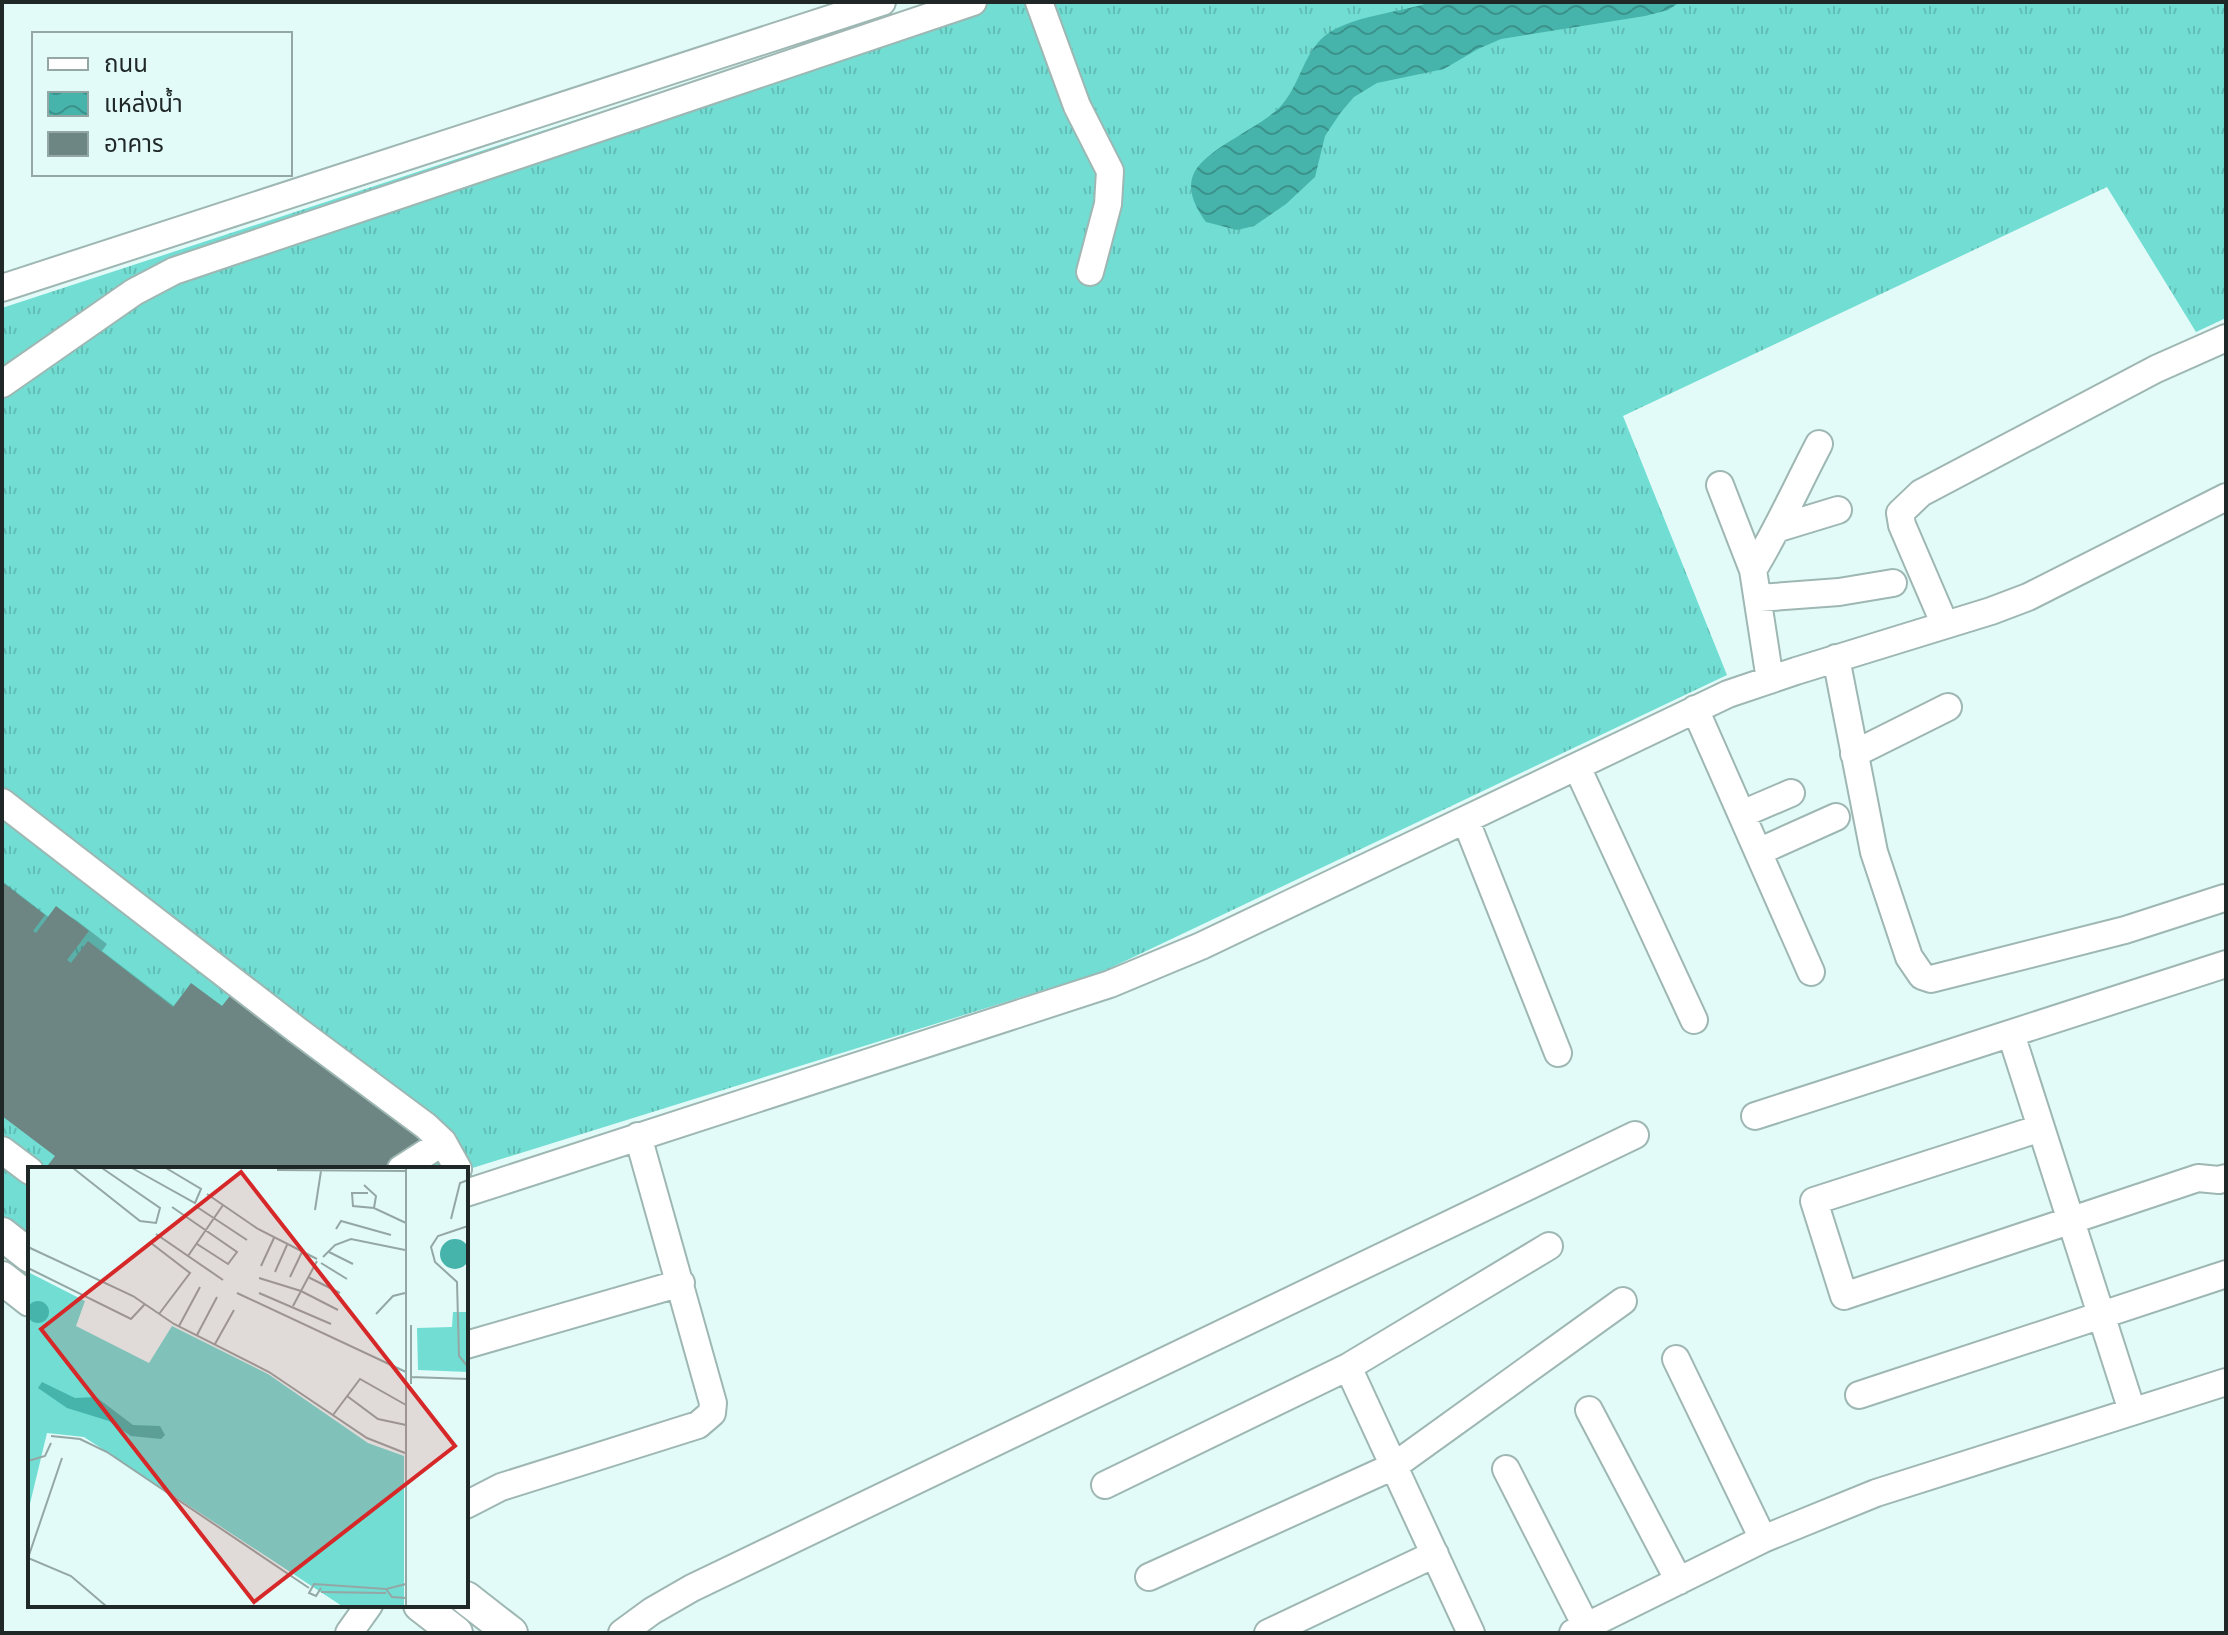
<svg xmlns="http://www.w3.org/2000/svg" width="2228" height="1635" font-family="Poppins,'Noto Sans Thai',sans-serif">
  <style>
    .grass { fill: url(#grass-tufts) }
    .water { fill: url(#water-waves) }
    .shadow { fill: #0003 }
    .building { fill: #6e8683 }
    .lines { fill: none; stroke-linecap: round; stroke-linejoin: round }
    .minor-casing { stroke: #9eb7b3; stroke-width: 30 }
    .major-casing { stroke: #9eb7b3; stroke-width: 36 }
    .minor { stroke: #fff; stroke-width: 26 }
    .major { stroke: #fff; stroke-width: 32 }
    .inset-road { fill: none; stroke: #94a7a4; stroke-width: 2 }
    .view { fill: #d62828; fill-opacity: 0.15; stroke: #d62828; stroke-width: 4 }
    .inset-edge { fill: none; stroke: #1f2827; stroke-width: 4 }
  </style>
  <defs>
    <pattern id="grass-tufts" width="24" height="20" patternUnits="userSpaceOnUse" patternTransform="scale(2)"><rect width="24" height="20" fill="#71ddd3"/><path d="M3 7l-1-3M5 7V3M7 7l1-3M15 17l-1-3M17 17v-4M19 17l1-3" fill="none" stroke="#61beb5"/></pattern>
    <pattern id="water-waves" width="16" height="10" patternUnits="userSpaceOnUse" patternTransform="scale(2)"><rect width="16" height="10" fill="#46b4ab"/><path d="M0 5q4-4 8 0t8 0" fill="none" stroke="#3a928b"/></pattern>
  </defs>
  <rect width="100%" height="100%" fill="#e2fbf8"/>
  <path class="grass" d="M936,2h1290v316l-30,14 -89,-145 -484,229 104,259 -625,297 -636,198 -436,-1v74l-28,-22v-913z"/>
  <path class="water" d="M1431,2h249l-12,8 -23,6 -144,23 -23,10 -34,20 -67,14 -23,14 -13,15 -16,24 -10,41 -29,27 -32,22 -17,4 -31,-8c-10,-14 -21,-33 -11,-51 15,-24 62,-42 84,-63 22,-22 24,-59 51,-76 31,-18 69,-19 101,-30z"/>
  <path class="shadow" d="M2,881l48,37 7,-9 19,11 31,24 -5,7 73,56 17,-21 247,164 -390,19 9,-13 -56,-43z"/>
  <path class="building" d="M2,882l43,33 -12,16 3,2 20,-27 33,25 -22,29 4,3 17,-22 85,66 18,-24 31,23 11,-14 188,146 -22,27 -6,4h-348l10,-13 -53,-40z"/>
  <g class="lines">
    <g class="minor-casing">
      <path id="minor" d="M1039,2l38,104 33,65 -2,33 -18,68
        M2,288l880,-286
        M2,384l132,-92 40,-21 799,-269
        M1720,485l33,85
        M1779,528l59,-18
        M1759,598l80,-6 54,-9
        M1945,625l-43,-100 -2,-12 21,-20 235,-124 70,-31
        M1836,658l38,194 35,105 13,19 9,3 194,-49 99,-32
        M1770,680l-17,-110c25,-41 44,-84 66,-126
        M1695,709l116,263
        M1854,754l94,-47
        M1577,767l117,253
        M2,802l295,228 129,96 17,16 15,27
        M1742,814l49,-21
        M1466,821l92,232
        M1758,852l78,-35
        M2011,1034l121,377
        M1755,1116l471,-152
        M2041,1128l-227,73 30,95 354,-118 21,2 7,-2
        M2,1150l28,21
        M401,1169l42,-27
        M466,1193l644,-209 91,-38 527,-252 68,-23 195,-60 37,-14 198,-100
        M466,1345l215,-62
        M1676,1359l87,180
        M1348,1367l123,266
        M1859,1395l367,-121
        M1589,1410l90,171
        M1506,1469l80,157
        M1105,1485l243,-118 201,-121
        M466,1505l35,-18 197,-62 14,-12 1,-10 -75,-267
        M1149,1577l245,-111 229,-165
        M349,1633l20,-28
        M622,1633l30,-22 40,-23 943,-453
        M1268,1633l167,-79
        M1573,1633l190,-94 113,-46 350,-111"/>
    </g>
    <g class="major-casing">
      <path id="major" d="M2,1234l28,22
        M2,1278l28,22
        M466,1598l45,35
        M420,1605l36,28"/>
    </g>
    <use href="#minor" class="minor"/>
    <use href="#major" class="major"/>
  </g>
  <g transform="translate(28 1167)">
    <rect width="440" height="440" fill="#e2fbf8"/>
    <path d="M0,105l57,29 -9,25 73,37 23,-37 96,48 100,69 36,13v150h-62l-258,-169 -37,-4 -19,79zM425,145h15v60l-50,-2 -1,-42 35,-1z" fill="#71ddd3"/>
    <path d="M412 87a15 15 0 1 1 30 0a15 15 0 1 1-30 0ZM-1 145a11 11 0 1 1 22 0a11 11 0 1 1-22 0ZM14,215l33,16 21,-1 37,28 27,1 5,9 -4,4 -30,-3 -22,-15 -42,-13 -29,-20z" fill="#46b4ab"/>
    <path class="inset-road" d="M45,1l67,53 16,2 4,-15 -58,-40M104,1l63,35 6,-14 -35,-21M190,1h74M378,1v438M249,3l129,1M336,18l12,11 -2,12M340,26h-16l1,13 21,2 32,15M179,27l51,35 59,30M144,40l65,45 -9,12 -31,-20M169,40l50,33M287,43l6,-39M423,52l9,-36 8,-3M440,59l-30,10 -7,11 4,15 22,20 2,74 9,11M308,62l5,-8 50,14M128,67l67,46M123,76l39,30 -31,41M0,80l105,49 41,28 95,48 98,66 38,15M301,85l24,12M160,89l35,-51M295,90l12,-12 16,-6 54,11M293,96l26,16M233,99l13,-28M0,101l103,51 14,-15M247,105l12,-27M262,110l12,-25M280,110l32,16M231,111l42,13 37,19M209,126l169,79M231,126l72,31M265,139l24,-45M348,147l17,-18 12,-3M383,158v59M151,159l21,-39M169,168l20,-38M187,177l19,-34M383,210l57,2M319,229l31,23 28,6M305,248l27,-36 46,26M23,269l29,3 27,13 202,136M34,291l-34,100 43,18 35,30M0,294l17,-5 6,-13M293,421l-5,8 -7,-3 5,-9 72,5M293,425l65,1M378,431l-14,-1 -6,-8 20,-5"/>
    <path class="view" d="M213,5l214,274 -201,156 -213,-273z"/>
    <rect width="440" height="440" class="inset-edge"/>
  </g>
  <rect width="2228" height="1635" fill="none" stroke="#1f2827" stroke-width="8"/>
  <rect x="32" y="32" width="260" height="144" fill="#e2fbf8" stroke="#94a7a4" stroke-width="2"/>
  <rect x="48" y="58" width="40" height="12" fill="#ffffff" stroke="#94a7a4" stroke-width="2"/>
  <text x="104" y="72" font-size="24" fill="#1f2827">ถนน</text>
  <rect x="48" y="92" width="40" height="24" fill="url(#water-waves)" stroke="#94a7a4" stroke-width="2"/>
  <text x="104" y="112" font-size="24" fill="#1f2827">แหล่งน้ำ</text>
  <rect x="48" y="132" width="40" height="24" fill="#6e8683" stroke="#94a7a4" stroke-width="2"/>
  <text x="104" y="152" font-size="24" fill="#1f2827">อาคาร</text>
</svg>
